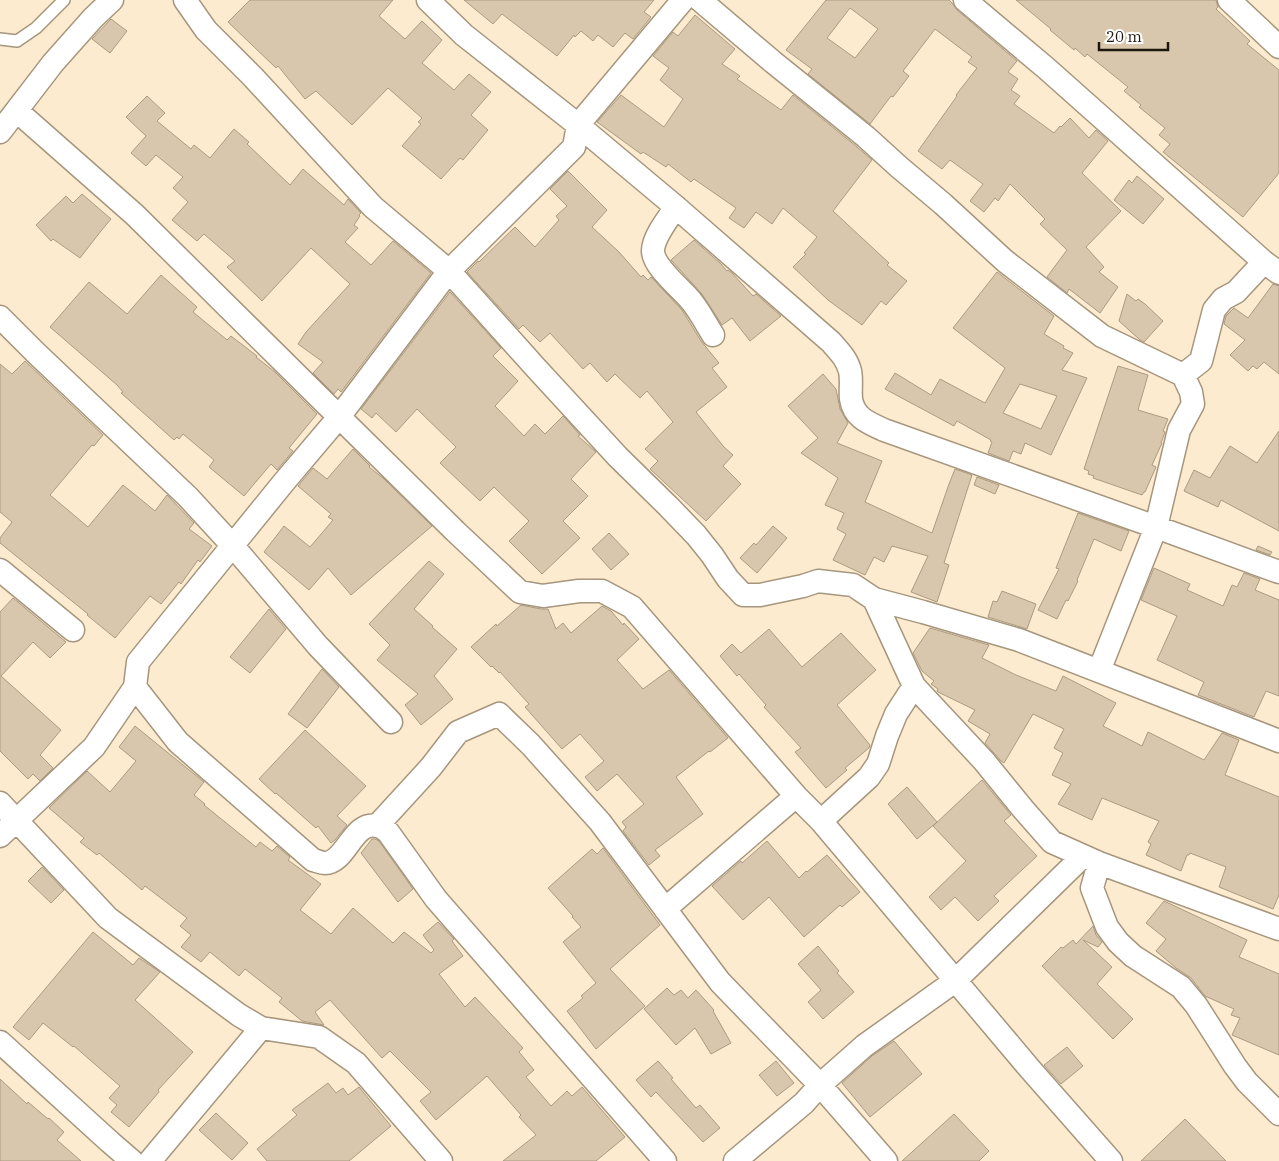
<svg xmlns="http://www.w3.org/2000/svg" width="1279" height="1161" font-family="'IBM Plex Serif',serif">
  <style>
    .building { fill: #d8c7ad; stroke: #ab9b81; fill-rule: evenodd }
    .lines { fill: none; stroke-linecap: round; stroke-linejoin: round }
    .service-casing { stroke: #a6967d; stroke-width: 14 }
    .minor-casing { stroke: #a6967d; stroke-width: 25 }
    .service { stroke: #fff; stroke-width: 11 }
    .minor { stroke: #fff; stroke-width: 22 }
  </style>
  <rect width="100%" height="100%" fill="#fdebd0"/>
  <path class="building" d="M250,0h143l-14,16 26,23 17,-18 20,19 -20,23 32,27 15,-16 22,18 -20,23 17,15 -25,30 -3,-2 -19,21 -39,-33 19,-22 -3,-2 4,-4 -34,-30 -36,37 -36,-34 -11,8 -27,-33 -2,2 -48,-46z
    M464,0h190l-10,12 7,5 -18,22 -8,-6 -12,14 -15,-12 -5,6 -12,-10 -6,6 -1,-2 -17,21 -55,-42 -9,10z
    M826,0h123l3,3 5,7 60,51 -9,11 10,7 -7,11 9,6 -6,8 40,29 6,-7 1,1 9,-9 19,20 7,-8 12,11 -26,32 39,38 -35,36 18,20 -5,5 19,15 -18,26 -31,-24 -2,4 -20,-16 20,-27 -27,-26 5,-5 -35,-35 -12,17 -3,-3 -11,14 -14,-11 13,-17 -33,-24 -8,9 -24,-18 39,-55 -1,-1 21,-27 -9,-6 4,-5 -37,-28 -32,42 6,5 -16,21 -2,-1 -21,28 -62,-50 4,-5 -26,-19zM850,8l28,21 -23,29 -28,-20z
    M1016,0h200l2,7 -2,2 34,32 -3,3 32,26v103l-36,44 -80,-65 7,-8 -11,-9 6,-7 -26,-21 2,-2 -17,-14 4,-4 -41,-33 -2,3 -10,-9 -1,2 -24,-20 1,-1z
    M695,15l40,34 -13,15 18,12 -3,3 44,31 12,-15 64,52 15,13 -39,51 56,52 -2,2 20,16 -21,24 -5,-4 -19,24 -34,-25 -35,-33 13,-13 -2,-1 13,-16 -34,-29 -11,16 -16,-12 -12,16 -15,-10 7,-10 -42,-29 -3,3 -23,-18 -2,3 -23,-15 -2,2 -44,-32 24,-27 43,32 19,-28 -23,-19 9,-12 -16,-12 20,-24 5,4z
    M111,19l16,12 -17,22 -18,-14z
    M147,96l18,17 -8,8 34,28 3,-4 16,13 24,-29 15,13 -2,2 43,41 13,-16 41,36 4,-6 13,14 -2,2 1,1 -6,9 4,3 -13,14 26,23 22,-24 38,32 -90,119 -3,-3 -4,5 -21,-21 10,-11 -25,-18 8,-12 44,-48 -39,-36 -49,53 -35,-34 8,-6 -31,-27 -7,7 -25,-21 16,-18 -15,-14 10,-11 -27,-22 -10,11 -15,-13 15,-17 -20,-19z
    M568,171l39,39 -15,17 27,25 22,25 2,-2 5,5 3,-3 31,33 19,31 18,22 -7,5 15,19 -31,25 28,35 9,8 -10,11 18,18 -35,37 -56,-52 8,-8 -13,-12 28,-27 -26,-31 -7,7 -25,-24 -8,8 -17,-19 -7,6 -33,-36 -10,9 -17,-17 -4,4 -52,-57 11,-11 1,1 36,-35 20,20 24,-27 -3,-4 11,-10 -17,-17z
    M1137,176l27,23 -21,25 -29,-24 15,-20 3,3z
    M82,194l29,25 -10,12 -21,27 -27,-19 -2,2 -15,-16 30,-29 7,7z
    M694,240l27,24 6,7 1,-1 4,3 21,23 3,-2 25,22 -31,25 -18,-23 -10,7 -20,-31 -31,-34z
    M997,272l57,44 -10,18 20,12 -1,2 10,5 -11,17 25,8 -36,77 -26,-12 -4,11 -8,-3 -4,10 -21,-8 4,-11 -2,-1 1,-1 -34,-19 -3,5 -69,-37 10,-16 36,22 9,-16 45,24 20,-35 -52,-40zM1020,384l37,12 -16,33 -38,-16z
    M161,275l36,32 -4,5 34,28 4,-4 26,20 -1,1 19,15 42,42 -28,34 4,3 -16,19 -6,-6 -27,32 -35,-29 5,-7 -31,-26 -4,5 -2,-2 -3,3 -53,-47 2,-1 -6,-7 -67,-58 39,-45 38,32z
    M1273,284l6,2v88l-15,-12 -7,7 -4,-3 -5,5 -18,-16 15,-15 -21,-16 2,-8 8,-8 14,10z
    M450,292l51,56 -8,8 25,25 -23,25 29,30 11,-12 10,10 18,-18 17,19 -2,1 18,16 -25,27 17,17 -25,25 17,17 -38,36 -33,-33 20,-20 -35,-34 -14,14 -40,-38 16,-16 -39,-38 -21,23 -20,-19 -4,5 -11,-9z
    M1127,294l9,7 2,-2 7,5 18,17 -19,21 -4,-2 -21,-19z
    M25,361l78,74 -9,11 -2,-1 -42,50 38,32 35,-42 32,26 12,-16 27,28 -5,6 23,17 -12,16 -2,-2 -17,24 -2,-2 -18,22 -11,-8 -35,42 -28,-23 1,-1 -88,-71v-5l12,-16 -12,-10v-148l12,10z
    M1118,366l30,9 -10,35 30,9 -5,12 2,1 -4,11h1l-10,22 4,2 -11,25h-1l-2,3 -49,-17 1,-2 -6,-2 1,-3 -5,-2z
    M823,374l13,15 4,20 8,14 -11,20 45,18 -17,41 67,31 17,-49 6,-15 17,6 -28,88 5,2 -12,37 -26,-10 17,-36 -36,-10 -8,16 -10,-5 -9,18 -32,-15 13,-26 -9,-5 7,-16 -19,-8 13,-27 -37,-25 17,-15 -30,-32z
    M1279,431v100l-58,-31 -3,7 -34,-16 10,-21 16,8 20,-32 27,17z
    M353,449l17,17 -1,1 14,11 49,48 -81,69 -23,-27 -19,22 -45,-38 20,-26 26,21 23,-27 -5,-3 3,-3 -33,-28 15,-18 14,11z
    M977,477l22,8 -4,9 -21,-9z
    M1078,513l51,18 -8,20 -27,-12 -17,41 1,1 -10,20 -2,-1 -9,19 -19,-9 21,-41 -3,-1z
    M773,526l14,12 -30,35 -17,-15 14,-15 2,2z
    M609,533l20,21 -18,16 -19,-21z
    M1258,546l14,6 -2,3 -14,-5z
    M429,561l15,13 -30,35 19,17 -1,1 25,22 -23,27 19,23 -32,26 -16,-20 13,-11 -41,-34 13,-15 -21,-21z
    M1154,568l36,16 -3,6 36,16 9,-21 5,2 7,-14 16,6 -5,11 24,10v96l-13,-5 -12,26 -56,-22 6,-13 -47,-22 20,-44 -36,-16z
    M1002,591l34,13 -9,25 -39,-12 5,-16 4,1z
    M13,598l53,44 -16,16 -17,-16 -32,34 60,54 -21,25 13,13 -13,13 -7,-7 -5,5 -28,-28v-139z
    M521,605l20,4h7l8,20 7,-6 8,10 31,-27 9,5 12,14 1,-2 15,16 -22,21 26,29 26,-19 59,68 -18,14 -1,-1 -33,26 27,37 -48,36 5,6 -11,9 -26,-34 3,-4 -4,-5 22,-18 -27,-30 -20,17 -12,-14 19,-16 -24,-27 -18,15 -37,-42 4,-3 -29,-32 -1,1 -7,-7 -1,1 -20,-20 25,-23 1,2z
    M269,609l17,20 -36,44 -20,-16z
    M930,628l59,17 -7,13 34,17 40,16 7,-15 53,27 -13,23 39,20 6,-14 56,28 18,-27 17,7 -14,35 54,22v98l-6,14 -54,-22 7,-20 -36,-14 -1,2h-2l-6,16 -35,-16 5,-11 -3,-2 11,-21 -57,-23 -10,22 -34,-16 13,-20 -19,-9 11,-22 -9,-5 10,-19 -31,-15 -29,49 -3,-2 -16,-18 5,-9 -22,-13 7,-11 -37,-18 -1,-1 1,-2 -7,-5 3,-3 -12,-10 -9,-18z
    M769,629l33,38 39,-34 35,37 -39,35 33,40 -1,3 -24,20 2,2 -21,18 -31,-36 6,-4 -37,-41 2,-2 -27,-31 -2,2 -17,-20 12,-12 9,9z
    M322,669l17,18 -32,41 -19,-14z
    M135,726l69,56 -10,13 11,9 -1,1 52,42 4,-5 12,9 5,-5 13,11 -2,3 33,24 -21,26 31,24 22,-26 40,35 11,-11 27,21 3,-3 -11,-15 15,-13 16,17 -2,2 11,15 -24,18 26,33 10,-10 48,51 -4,4 15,18 -8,7 25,29 16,-15 5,5 10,-9 43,50 -29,24h-93l33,-26 -17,-18 2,-2 -34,-39 -51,44 -16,-19 11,-9 -41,-41 -8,7 -52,-58 -15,12 9,13 -22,-4 -23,-19 3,-4 -37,-29 -6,7 -29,-24 -9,10 -20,-15 10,-12 -11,-9 7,-8 -42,-32 -3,4 -43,-37 -2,2 -17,-13 4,-4 -35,-30 38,-37 23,21 26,-31 -17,-14z
    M305,730l61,56 -29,30 10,9 -12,15 -4,3 -13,-17 -2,2 -40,-35 -1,1 -16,-15z
    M982,780l29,35 -7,6 33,35 -43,40 5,5 -21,20 -23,-24 -14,13 -12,-13 37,-36 -33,-35z
    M907,787l30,35 -20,17 -29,-35z
    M372,839h3l4,2 34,48 -15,13 -37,-49z
    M767,841l32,37 7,-7 1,1 20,-17 33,37 -18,15 -2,-2 -36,32 -35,-40 -26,23 -31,-34 29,-25 1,2z
    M603,848l57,77 -50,44 35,37 -49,43 -29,-38 16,-13 -2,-2 15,-13 -33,-41 18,-15 -9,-10 1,-1 -25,-28 44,-39 5,5z
    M42,867l22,23 -13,13 -23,-22z
    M1164,901l83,39 -8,17 40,17v81l-47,-20 8,-17 -9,-3 3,-6 -29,-13 -14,-18 -15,-10 -20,-17 10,-12 -20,-16z
    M1093,926l3,9 6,7 -4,5 -15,-7 29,27 -15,17 36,35 -20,20 -71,-73 19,-19 2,1 10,-8 3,4z
    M93,932l40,33 6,-7 21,14 -25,28 58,52 -35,38 1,2 -30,35 -18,-15 6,-7 -8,-7 11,-12 -46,-40 -1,1 -30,-24 -14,17 -16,-13z
    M818,946l21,25 -2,2 17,19 -31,27 -15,-17 13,-12 -23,-26z
    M667,988l7,7 7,-5 7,8 8,-8 18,20 -1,1 18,32 -20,11 -16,-26 -19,17 -32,-36z
    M894,1041l28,33 -52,43 -28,-34 30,-27z
    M1067,1047l16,19 -22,18 -17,-19z
    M658,1061l15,17 -2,1 25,29 4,-3 20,23 -17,14 -47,-50 -5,5 -15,-17z
    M776,1061l18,22 -17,13 -18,-21z
    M0,1079l27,25 1,-2 20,17 1,-1 15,14 -7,8 24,21h-81z
    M328,1083l8,10 7,-5 5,7 11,-8 32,39 -42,35h-82l-10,-12 40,-34 -5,-5z
    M216,1113l32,30 -16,17 -33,-30z
    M954,1114l35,37 -10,10h-77z
    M1185,1119l41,42h-85z"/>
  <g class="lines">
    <g class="service-casing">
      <path id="service" d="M0,39l17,2 19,-13 28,-28"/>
    </g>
    <g class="minor-casing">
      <path id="minor" d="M185,0l21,30 47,47 120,130 76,64 87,97 82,89 50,49 28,29 16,20 16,24 15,16h17l43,-9 15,-5 35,4 21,14 49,13 96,28 260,101
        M428,0l36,35 114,90 98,82 155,135c8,9 16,17 19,29 2,9 0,19 1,28 3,19 18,24 33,31l272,97 123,45
        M700,0l73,62 93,75 33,30 44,37 62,57 97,75 81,39
        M965,0l81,68 218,194 15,11
        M1229,0l50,47
        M17,111l118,104 184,182 136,134 65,61 23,4 36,-5h23l30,16 164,189 25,25 209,248 81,92
        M0,132l53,-69 40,-45 19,-18
        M676,207c-8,12 -23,30 -23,44 0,16 30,39 39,51 8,10 14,22 21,33
        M0,317l37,37 151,143 45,49 85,100 73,76
        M0,570l73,60
        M874,599l40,87 70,75 39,48 29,33 47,21 180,66
        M1099,671l57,-144 23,-97 14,-26 -2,-12 -8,-17 18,-14 13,-51 9,-11 13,-7 28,-30
        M135,687l43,55 135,118c4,1 8,3 12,3 21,0 28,-43 52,-37 4,0 8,4 11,6l48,67 229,262
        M0,803l108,115 131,97 22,13 58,9 37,26 85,98
        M821,821l48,-44 9,-13 9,-28 9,-22 18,-28
        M377,826l54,-59 27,-35 41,-18 32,31 69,77 120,160 28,29 72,74 66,76
        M0,836l94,-89 41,-60 3,-25 146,-180 55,-65 110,-146 125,-124 4,-22 105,-125
        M1099,863l-7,25 15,39 11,15 15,14 48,31 15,18 39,61 12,16 32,32
        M665,909l131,-113
        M0,1042l110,100 22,19
        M150,1161l111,-133
        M735,1161l69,-58 16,-18 44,-39 91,-65 128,-125"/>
    </g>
    <use href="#service" class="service"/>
    <use href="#minor" class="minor"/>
  </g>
  <path d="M1099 42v8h69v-8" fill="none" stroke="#1d170d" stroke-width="2.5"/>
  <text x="1106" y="42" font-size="15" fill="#1d170d" stroke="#ffffff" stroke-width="4" paint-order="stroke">20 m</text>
</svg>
